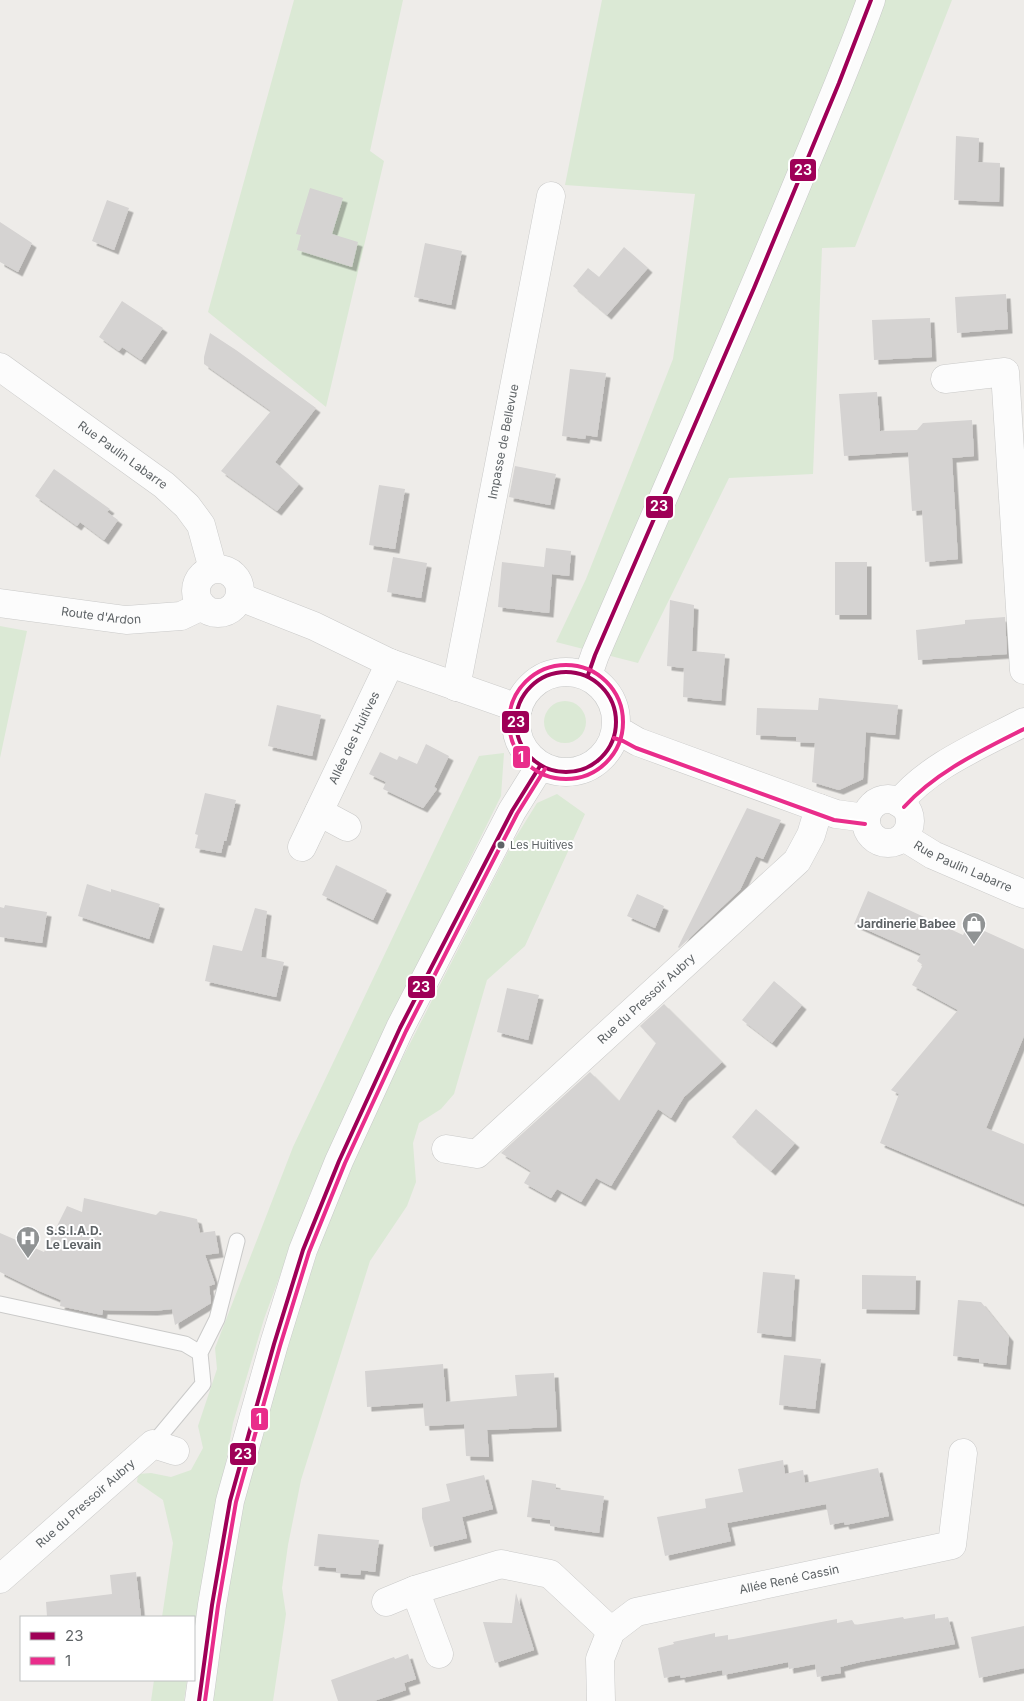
<svg xmlns="http://www.w3.org/2000/svg" width="1024" height="1701" font-family="Inter,sans-serif">
  <style>
    .green { fill: #dbe9d5 }
    .building { fill: #d5d3d2; filter: url(#shadow) }
    .lines { fill: none; stroke-linecap: round; stroke-linejoin: round }
    .service-casing { stroke: #cacac9; stroke-width: 17 }
    .minor-casing { stroke: #cacac9; stroke-width: 29 }
    .tertiary-casing { stroke: #cacac9; stroke-width: 29 }
    .secondary-casing { stroke: #c8c9c8; stroke-width: 29 }
    .service { stroke: #fcfcfc; stroke-width: 15 }
    .minor { stroke: #fcfcfc; stroke-width: 28 }
    .tertiary { stroke: #fcfcfc; stroke-width: 28 }
    .secondary { stroke: #fcfcfc; stroke-width: 28 }
    .bus-1-casing { stroke: #fff; stroke-width: 8 }
    .bus-2-casing { stroke: #fff; stroke-width: 8 }
    .bus-1 { stroke: #9f0057; stroke-width: 4 }
    .bus-2 { stroke: #e92d8b; stroke-width: 4 }
    .bus-dot { fill: #5e6366; stroke: #fff; stroke-width: 2 }
    .labels { text-anchor: middle; stroke-width: 4; stroke-linejoin: round; paint-order: stroke }
    .bus-label { font-size: 11px; fill: #5e6366; stroke: #fff; text-anchor: start }
    .street-label { font-size: 12px; fill: #5e6366; stroke: #fff }
    .poi-label { font-size: 12px; font-weight: bold; fill: #5e6366; stroke: #fff; text-anchor: end }
    .line-badge { stroke: #fff; stroke-width: 2 }
    .badge-label { font-size: 14px; text-anchor: middle; font-weight: bold; fill: #fff }
  </style>
  <defs>
    <filter id="shadow"><feDropShadow dx="4.5" dy="4.5" stdDeviation="0" flood-color="#0004"/></filter>
  </defs>
  <rect width="100%" height="100%" fill="#eeece9"/>
  <path class="green" d="M294,0h109l-33,151 14,10 -58,246 -118,-95z
    M602,0h350l-97,247 -33,1 -9,226 -84,4 -91,185 -82,-21 30,-63 87,-220 22,-165 -130,-9z
    M0,626l27,5 -27,127z
    M544 722a21 21 0 1 1 42 0a21 21 0 1 1-42 0Z
    M504,753l-3,43 -133,270 -59,130 -45,123 -31,104 -39,213v-19h-32l11,-74 -10,-43 -26,-18 1,-8 13,-1 20,4 20,-7 12,-22 -5,-22 19,-57 -2,-21 78,-201 186,-391z
    M557,794l28,20 -60,132 -38,34 -33,114 -13,15 -22,14 -6,20 3,39 -9,24 -37,55 -69,219 -13,65 -6,43 4,26 -13,87h-62l25,-171 32,-129 61,-183 51,-116 134,-262 23,-37z
    M154,1680h33l-3,21h-33z"/>
  <path class="building" d="M956,136l23,2 -1,24 22,1 -1,39 -45,-2z
    M310,188l33,10 -11,36 26,8 -6,25 -55,-17 4,-15 -5,-1z
    M107,200l22,8 -15,42 -22,-9z
    M0,222l32,21 -14,29 -18,-10z
    M425,243l37,8 -11,54 -37,-8z
    M624,247l24,21 -41,47 -34,-29 15,-18 11,9z
    M1006,294l2,35 -51,4 -2,-36z
    M122,301l41,27 -22,32 -19,-13 -3,4 -20,-14z
    M930,318l2,39 -58,3 -2,-40z
    M210,333l26,17 80,58 -41,54 24,22 -22,27 -56,-40 50,-60 -67,-47v-7z
    M570,369l36,4 -9,64 -11,-2 -1,4 -23,-3z
    M877,392l3,39 37,-1 6,-7 49,-3 2,36 -22,2 6,101 -33,3 -3,-52 -10,1 -4,-59 -64,4 -5,-62z
    M515,466l41,8 -6,31 -41,-8z
    M54,469l56,40 -3,3 11,8 -14,20 -24,-18 -3,4 -42,-30z
    M379,485l26,4 -10,60 -26,-4z
    M546,548l25,3 -2,25 -17,-2 -3,39 -51,-6 4,-45 42,5z
    M393,557l34,6 -6,35 -34,-6z
    M835,562h32v53h-32z
    M670,600l24,5 -2,46 33,3 -4,47 -38,-4 1,-29 -17,-2z
    M1005,617l2,37 -89,6 -2,-30 49,-6v-4z
    M819,698l79,7 -3,30 -29,-3 -3,47 -24,11 -27,-8 3,-39 -19,-1v-5l-40,-2 1,-27 61,2z
    M277,705l44,10 -9,41 -44,-10z
    M426,744l23,12 -15,31 3,2 -14,19 -40,-19 3,-7 -17,-8 11,-22 17,8 2,-4 18,8z
    M205,793l31,7 -10,41h-2l-3,12 -26,-5 3,-13 -3,-1z
    M747,808l34,12 -18,39 -7,-3 -16,34 -61,58 -1,-1z
    M336,865l51,25 -14,30 -51,-25z
    M87,884l24,8v-3l49,15 -11,35 -71,-23z
    M868,891l95,44 6,-11 55,25v87l-38,92 38,16v60l-144,-61 19,-49 -8,-4 67,-80 -46,-25 11,-20 -6,-4 4,-7 -67,-30z
    M637,894l27,12 -9,22 -28,-12z
    M5,905l42,7 -5,31 -42,-6v-30l4,1z
    M255,908l12,3 -6,46 23,5 -8,35 -71,-16 8,-36 29,6z
    M774,981l28,24 -30,38 -30,-23z
    M507,988l32,7 -11,45 -31,-8z
    M664,1004l58,58 -38,35 -13,21 -13,-9 -47,77 -15,-8 -15,24 -24,-13 -6,9 -27,-15 7,-12 -30,-18 89,-81 29,29 37,-58 -16,-17z
    M756,1109l39,34 -24,28 -39,-34z
    M84,1198l72,17 4,-4 24,5 13,3 3,14 15,-2 4,22 -14,2 10,29 -6,2 2,17 -36,22 -3,-16 -19,2 -50,-1 -1,5 -42,-9 1,-6 -24,-10 -37,-18v-39l44,19 23,-46 15,6z
    M763,1272l32,3 -4,62 -34,-4z
    M862,1275l54,1 -1,34 -53,-1z
    M958,1300l23,2 28,35 -3,28 -27,-3v-3l-26,-3z
    M784,1355l37,4 -6,50 -36,-4z
    M443,1364l3,38 71,-6 -2,-21 39,-2 3,54 -70,3 2,27 -23,-1 -2,-32 -39,2 -2,-23 -56,4 -2,-36z
    M783,1460l2,14 18,-4 2,13 73,-15 11,48 -44,9 -1,-3 -14,3 -4,-21 -99,19 4,18 -66,15 -8,-39 49,-9 -1,-9 38,-7 -5,-23z
    M484,1475l9,34 -31,8 5,21 -37,9 -8,-29v-10l28,-7 -4,-17z
    M532,1480l24,4v5l48,7 -5,37 -49,-7v-6l-23,-3z
    M318,1534l61,6 -4,32 -14,-2 -1,5 -24,-2v-5l-22,-2z
    M136,1572l5,45h-94l-1,-15 66,-8 -2,-19z
    M516,1593l18,57 -39,13 -12,-41 29,1z
    M935,1614v5l13,-2 7,27 -95,18 -20,5 1,6 -24,4 -2,-13 -26,5 -1,-7 -65,13 -1,-5 -41,8 -1,-3 -16,3 -6,-30 16,-4 -1,-2 42,-9v4l13,-2v5l109,-21v4l15,-3 3,5 48,-8 1,2z
    M1024,1626v42l-45,10 -8,-41z
    M408,1654l8,25 -12,4 2,7 -32,11h-36l-7,-21 63,-23 1,2z"/>
  <g class="lines">
    <g class="service-casing">
      <path id="service" d="M0,1304l185,40 15,9 17,-34 20,-78
        M153,1444l50,-60 -3,-31"/>
    </g>
    <g class="minor-casing">
      <g id="minor">
        <path d="M945,379l60,-7 19,298"/>
        <path id="s1" d="M456,687l95,-491"/>
        <path d="M899,803c29,-37 84,-59 125,-81"/>
        <path d="M319,812l28,15"/>
        <path id="s2" d="M302,847l88,-184"/>
        <path id="s3" d="M446,1149l31,5 320,-293 14,-26 8,-27"/>
        <path id="s4" d="M0,1579l153,-135 22,7"/>
        <path d="M415,1590l24,64"/>
        <path d="M386,1602l29,-12 86,-26 49,10 61,57"/>
        <path id="s5" d="M601,1701l-1,-42 11,-28 25,-19 316,-67 11,-92"/>
      </g>
    </g>
    <g class="tertiary-casing">
      <g id="tertiary">
        <path id="s6" d="M0,367l164,118 23,21 14,19 12,44"/>
        <circle cx="218" cy="591" r="22"/>
        <path d="M240,597l74,29 76,37 128,45"/>
        <path id="s7" d="M0,603l126,17 55,-4 21,-10"/>
        <path d="M616,732l10,3 12,7 181,66 17,6 30,4"/>
        <circle cx="888" cy="821" r="22"/>
        <path id="s8" d="M905,836l7,6 21,13 91,39"/>
      </g>
    </g>
    <g class="secondary-casing">
      <path id="secondary" d="M516 722a50 50 0 1 1 100 0a50 50 0 1 1-100 0Z
        M588,675l7,-20c70,-163 143,-326 210,-490 23,-55 46,-109 66,-165
        M199,1701l13,-96 18,-104 44,-157 29,-94 36,-89 61,-133 112,-217 28,-45"/>
    </g>
    <use href="#service" class="service"/>
    <use href="#minor" class="minor"/>
    <use href="#tertiary" class="tertiary"/>
    <use href="#secondary" class="secondary"/>
    <g class="bus-1-casing">
      <path id="bus-1" d="M516 722a50 50 0 1 1 100 0a50 50 0 1 1-100 0Z
        M588,675l7,-20 159,-367 85,-205 32,-83
        M199,1701l13,-96 18,-104 44,-157 29,-94 36,-89 61,-133 112,-217 28,-45"/>
    </g>
    <g class="bus-2-casing">
      <path id="bus-2" d="M509 722a57 57 0 1 1 114 0a57 57 0 1 1-114 0Z
        M614,738l9,3 13,7 198,72 31,4
        M904,807c33,-36 77,-56 120,-78
        M205,1701l13,-95 18,-104 44,-156 29,-94 36,-89 61,-132 111,-217 28,-45"/>
    </g>
    <use href="#bus-1" class="bus-1"/>
    <use href="#bus-2" class="bus-2"/>
  </g>
  <defs>
    <g id="shop-pin" transform="scale(1.25)"><path d="M0 17L-7.5 6A9.5 9.5 0 1 1 7.5 6Z" fill="#909394" stroke="#fff"/><path d="M-5-2.5h2.3a2.7 3.5 0 0 1 5.4 0H5L5.5 6h-11ZM-1.5-2.5h3a1.5 2.3 0 0 0-3 0Z" fill="#fff"/></g>
    <g id="hospital-pin" transform="scale(1.25)"><path d="M0 17L-7.5 6A9.5 9.5 0 1 1 7.5 6Z" fill="#909394" stroke="#fff"/><path d="M-5-5h3v3.5h4V-5h3V5h-3V1.5h-4V5h-3Z" fill="#fff"/></g>
  </defs>
  <g fill-rule="evenodd">
    <use href="#shop-pin" x="974" y="924"/>
    <use href="#hospital-pin" x="28" y="1238"/>
  </g>
  <circle class="bus-dot" cx="501" cy="845" r="4.5"/>
  <g class="labels">
    <g class="bus-label">
      <text x="510" y="849">Les Huitives</text>
    </g>
    <g class="street-label">
      <text dy="4" stroke="none"><textPath href="#s1" startOffset="250">Impasse de Bellevue</textPath></text>
      <text dy="4" stroke="none"><textPath href="#s6" startOffset="151">Rue Paulin Labarre</textPath></text>
      <text dy="4" stroke="none"><textPath href="#s7" startOffset="102">Route d'Ardon</textPath></text>
      <text dy="4" stroke="none"><textPath href="#s2" startOffset="121">Allée des Huitives</textPath></text>
      <text dy="4" stroke="none"><textPath href="#s8" startOffset="66">Rue Paulin Labarre</textPath></text>
      <text dy="4" stroke="none"><textPath href="#s3" startOffset="261">Rue du Pressoir Aubry</textPath></text>
      <text dy="4" stroke="none"><textPath href="#s4" startOffset="114">Rue du Pressoir Aubry</textPath></text>
      <text dy="4" stroke="none"><textPath href="#s5" startOffset="260">Allée René Cassin</textPath></text>
    </g>
    <g class="poi-label">
      <text x="956" y="928">Jardinerie Babee</text>
      <text x="46" y="1235" text-anchor="start">S.S.I.A.D.<tspan x="46" dy="14">Le Levain</tspan></text>
    </g>
  </g>
  <g class="line-badge">
    <rect x="789" y="158" width="28" height="24" rx="5" fill="#9f0057"/>
    <rect x="645" y="495" width="29" height="24" rx="5" fill="#9f0057"/>
    <rect x="501" y="710" width="29" height="24" rx="5" fill="#9f0057"/>
    <rect x="512" y="745" width="19" height="24" rx="5" fill="#e92d8b"/>
    <rect x="407" y="975" width="29" height="24" rx="5" fill="#9f0057"/>
    <rect x="250" y="1407" width="19" height="24" rx="5" fill="#e92d8b"/>
    <rect x="229" y="1442" width="28" height="24" rx="5" fill="#9f0057"/>
  </g>
  <g class="badge-label">
    <text x="803" y="175">23</text>
    <text x="659" y="511">23</text>
    <text x="516" y="727">23</text>
    <text x="521" y="762">1</text>
    <text x="421" y="992">23</text>
    <text x="259" y="1424">1</text>
    <text x="243" y="1459">23</text>
  </g>
  <rect x="20" y="1616" width="175" height="65" fill="#ffffff" stroke="#bfc1c2"/>
  <rect x="30" y="1632" width="25" height="8" fill="#9f0057" stroke="#bfc1c2"/>
  <text x="65" y="1641" font-size="15" fill="#5e6366">23</text>
  <rect x="30" y="1657" width="25" height="8" fill="#e92d8b" stroke="#bfc1c2"/>
  <text x="65" y="1666" font-size="15" fill="#5e6366">1</text>
</svg>
